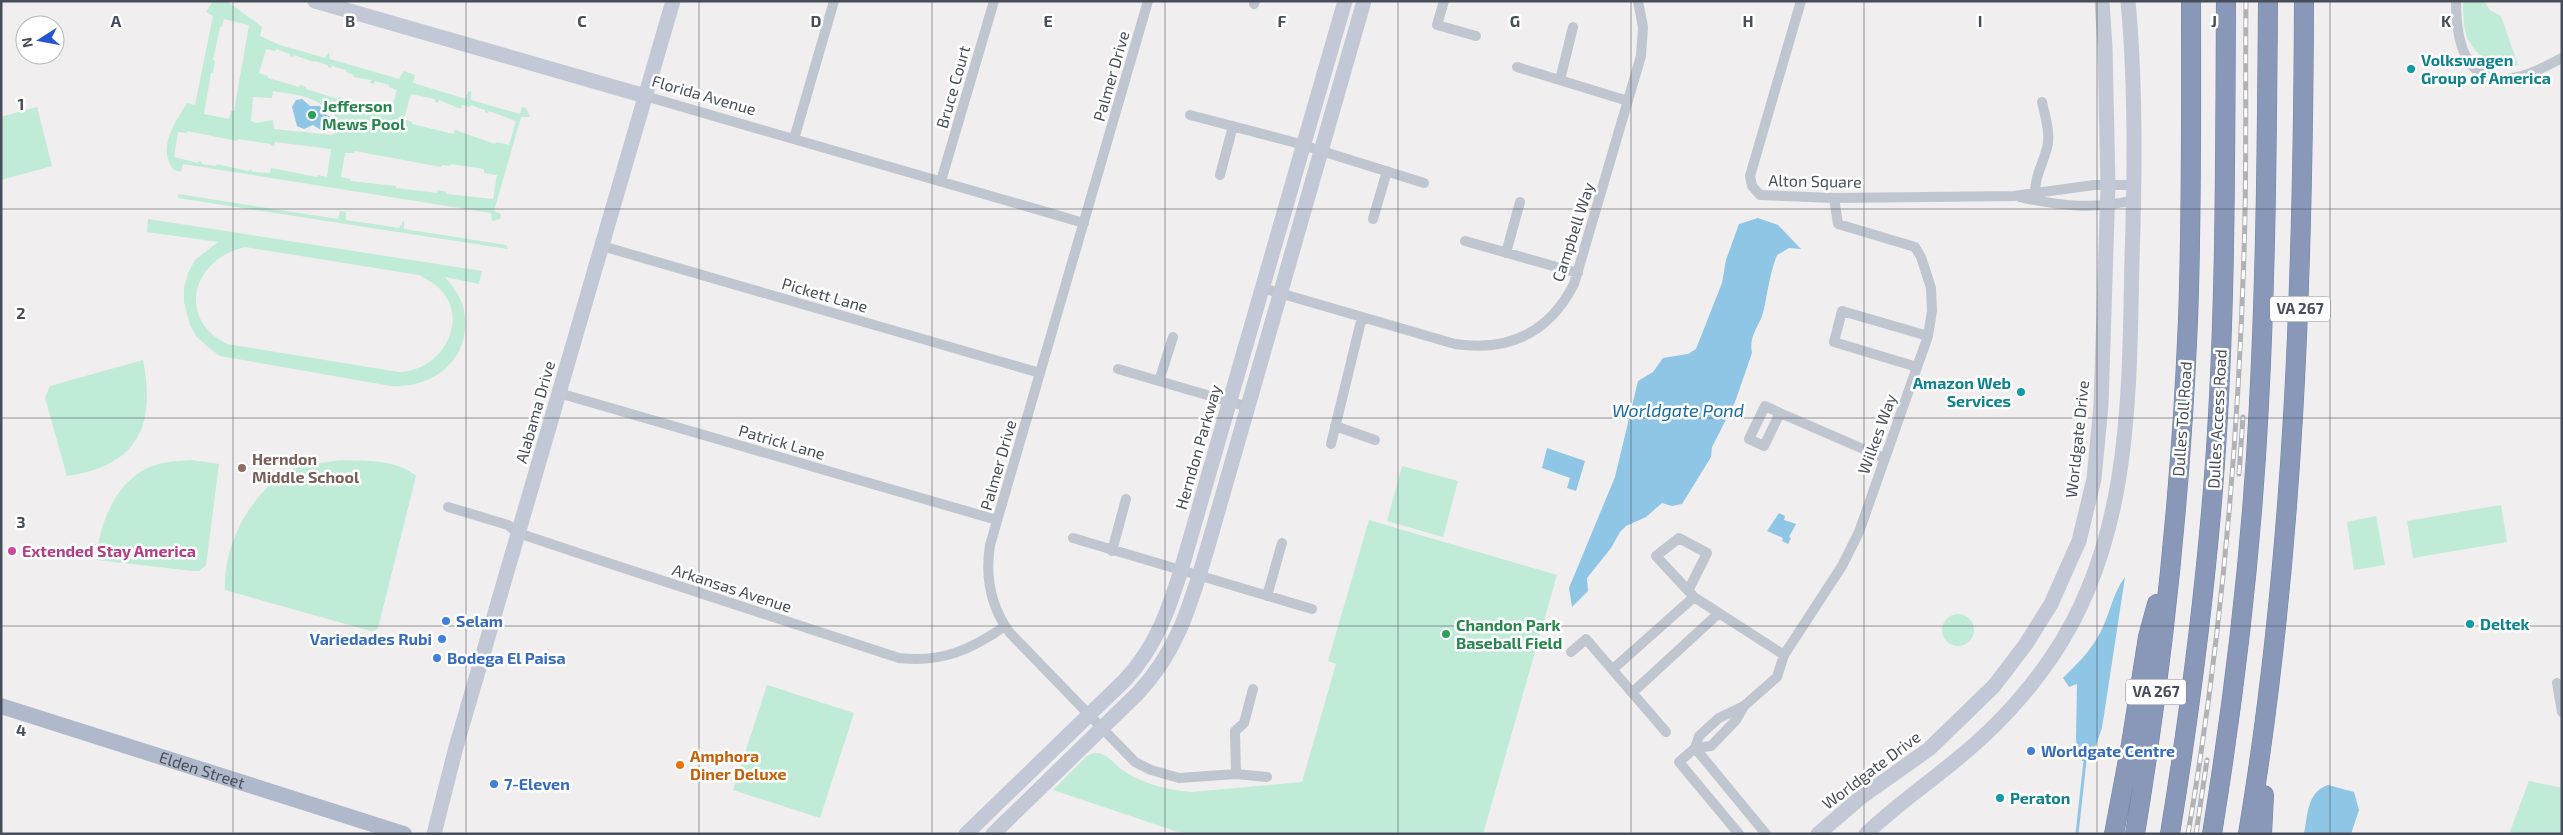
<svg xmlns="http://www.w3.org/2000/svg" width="2563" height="835" font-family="'Exo 2',sans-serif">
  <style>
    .green { fill: #bfebd7; fill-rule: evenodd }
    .water { fill: #8fc5e5 }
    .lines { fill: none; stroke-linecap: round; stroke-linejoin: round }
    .stream { stroke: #8fc5e5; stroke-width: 3 }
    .highway-casing { stroke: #7483a5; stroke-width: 20 }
    .street { stroke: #bfc6cf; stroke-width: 10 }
    .secondary { stroke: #c2c8d5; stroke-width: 15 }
    .primary { stroke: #afb9cb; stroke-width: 16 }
    .highway { stroke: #8998b9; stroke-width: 19 }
    .rail-casing { stroke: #b0b2b8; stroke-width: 5 }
    .rail { stroke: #fff; stroke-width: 3; stroke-dasharray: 9; stroke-linecap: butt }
    .grid { fill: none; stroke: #474e5a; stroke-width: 1; stroke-opacity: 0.55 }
    .culture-dot { fill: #0f9aa8; stroke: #fff; stroke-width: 2 }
    .leisure-dot { fill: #2e9e5b; stroke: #fff; stroke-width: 2 }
    .education-dot { fill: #8d6e63; stroke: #fff; stroke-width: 2 }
    .hotel-dot { fill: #d1479c; stroke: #fff; stroke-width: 2 }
    .shop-dot { fill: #3f7fe0; stroke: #fff; stroke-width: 2 }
    .food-dot { fill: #e8710a; stroke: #fff; stroke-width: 2 }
    .labels { text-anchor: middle; stroke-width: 5; stroke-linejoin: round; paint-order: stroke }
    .shield { fill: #fff; stroke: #7e838c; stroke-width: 1 }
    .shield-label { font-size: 15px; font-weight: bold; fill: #474e5a }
    .culture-label { font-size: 16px; font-weight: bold; fill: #0d838f; stroke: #fff; text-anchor: start }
    .street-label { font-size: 16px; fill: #474e5a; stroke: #fff }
    .leisure-label { font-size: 16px; font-weight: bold; fill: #27864d; stroke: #fff; text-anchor: start }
    .education-label { font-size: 16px; font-weight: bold; fill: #785e54; stroke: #fff; text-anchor: start }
    .hotel-label { font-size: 16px; font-weight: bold; fill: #b23c85; stroke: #fff; text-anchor: start }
    .shop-label { font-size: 16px; font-weight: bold; fill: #366cbe; stroke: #fff; text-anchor: start }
    .food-label { font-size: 16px; font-weight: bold; fill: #c56008; stroke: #fff; text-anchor: start }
    .water-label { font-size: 18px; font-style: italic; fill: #166b9e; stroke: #fff }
    .grid-label { font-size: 16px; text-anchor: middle; font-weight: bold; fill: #474e5a; stroke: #fff; stroke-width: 5; stroke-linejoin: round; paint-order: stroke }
  </style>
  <rect width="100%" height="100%" fill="#f0eeee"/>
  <path class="green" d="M213,1l15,1 34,25 -2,9 20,9 45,13 4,-6 1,7 69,20 5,-8 11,4 -2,8 53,16 2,-7 3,-1v9l49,14 2,-7 4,1 4,9h-9l-27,94 7,3 -1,5 -8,2 -1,-8 -308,-49 -2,8 -7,-2c-18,-21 2,-49 13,-67l8,2 18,-89 -7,-4zM224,19l25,6 -15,86h-3l-2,8 -25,-5 7,-41h2l2,-12 -2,-1 7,-33h2zM266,49l9,2 1,-2 14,5v2l3,1 1,-2 20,7 1,-1 13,4v2l3,1 1,-2 14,4v2l8,3 -1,2 18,3 -1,3 4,1 1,-3 14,4v2l8,3 -7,24 -9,-2 -1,2 -31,-9 -2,-6 -8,-2 -1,2 -32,-10v-2l-6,-2 -1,2 -31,-9v-2l-9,-3zM273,91c31,5 45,5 66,30l-6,14 -59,-6 -1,-9 -17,3 -5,-2 2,-24 19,1zM411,94l24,5v3l3,1 1,-3 22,9 1,-4 8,2 1,-2 14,5v2l3,1 1,-2 27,10 -7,24 -13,-3 -1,2 -40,-14 -2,4 -41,-10v-2l-8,-3zM187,131l50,10 1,-2 32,5 4,3 1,-5 56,7 -4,28 -9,-2 -1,2 -46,-9 -1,5 -18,-1 -1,-3 -3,2 -31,-7 -1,2 -14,-2v-2l-4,-1v2l-24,-6 4,-25 9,1zM355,151l86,16 1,-2 8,1 1,-2 33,5v4l13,2 -4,24 -47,-5v-2l-8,-2 -1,3 -41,-5v-2l-46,-5v-2l-9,-2 4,-24h9z
    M2463,1h21l6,9 11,6 17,49c-20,7 -43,-9 -51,-28 -4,-12 -4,-24 -4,-36z
    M37,107l15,59 -51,14v-63z
    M178,194l160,25 2,-8 6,1v8l53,8 5,-8v9l102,16 2,4 -330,-51z
    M148,219l334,52 -3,13 -34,-7c7,9 15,18 18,29 12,49 -26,83 -72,80l-171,-30 -12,-9 -11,-10 -7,-12 -6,-23v-14l4,-15 7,-13 23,-18 -71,-10zM245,247l174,28c7,4 15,8 20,13 33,33 1,84 -40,84l-172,-28c-51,-25 -35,-85 18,-97z
    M143,360c13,66 -5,106 -76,116l-22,-78 5,-12z
    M191,460l28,4 -13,101 -7,6h-6l-96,-11c0,-31 17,-73 45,-89 14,-9 33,-10 49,-11z
    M341,460c24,1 56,-1 75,16l-38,152 -5,3 -6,-1 -142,-40c-2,-44 23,-92 60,-117 16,-10 38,-10 56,-13z
    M1402,466l56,15 -15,56 -56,-16z
    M2501,505l6,37 -94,16 -6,-37z
    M2376,516l9,49 -31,5 -7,-48z
    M1369,520l188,55 -74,259h-299l-131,-44 34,-34c5,-3 10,-4 15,-2 7,3 13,10 19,15 21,15 46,21 71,23l110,-10 34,-118 -8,-3z
    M1942 630a16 16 0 1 1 32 0a16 16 0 1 1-32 0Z
    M767,685l87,28 -34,105 -87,-28z
    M2529,781l33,7v46h-53z"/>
  <path class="water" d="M302,99l8,7h10l4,7 6,4 2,8 -4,5h-7l-8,-5 -9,4 -7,-3 -5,-19 4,-7z
    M1758,218l20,7 23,24 -12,-1 -12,7c-7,18 -9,35 -13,54 -3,16 -16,26 -12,44l-17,49 -23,45 -1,10 -29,47 -10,2 -10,-3 -16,14 -20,9 -6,6 -9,16 -24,30 1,13 -16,16 -3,-19 46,-111 23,-96 15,-9 10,-14 25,-4 8,-5 26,-66 4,-23 13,-36z
    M1547,448l38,13 -9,30 -9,-3 3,-10 -28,-10z
    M1779,513l6,3 -1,4 12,4 -7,13 2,1 -3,6 -6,-3 1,-3 -16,-7z
    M2125,577l-23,151 -9,25 -4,2 -1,6h-6v-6l-5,-2 -1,-15 1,-54 -8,3 -6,-9c14,-14 27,-26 37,-45 10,-18 12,-39 25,-56z
    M2328,785l26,7 5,18 -8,24h-47c4,-20 3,-42 24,-49z"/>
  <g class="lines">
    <path class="stream" d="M2077,834l8,-73"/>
    <g class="highway-casing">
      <path id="highway" d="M2114,834l17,-90 17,-107 9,-33
        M2135,834c28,-170 46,-342 53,-514 4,-106 3,-212 3,-319
        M2170,834c20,-123 36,-247 45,-371 11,-154 10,-308 11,-462
        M2212,834c23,-142 40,-286 47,-430 7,-134 8,-268 9,-403
        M2248,834c46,-276 55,-554 56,-833
        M2262,834l2,-39"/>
    </g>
    <path class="street" d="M1148,1l-158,544c-5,32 0,61 20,88l125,129 16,8 28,8 57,-4 31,3
      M1444,1l-7,24 39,11
      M1801,1l-51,175 2,10 8,9 74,3 180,-2 80,-11h40
      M2456,1c0,36 7,84 56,77 17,-2 34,-12 50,-20
      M1254,4l1,-3
      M1517,67l111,34
      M1560,80l13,-53
      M645,96l439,127
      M1190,115l103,27 131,41
      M794,139l40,-138
      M1220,175l13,-49
      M941,181l53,-180
      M2020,197c41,9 73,13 114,3
      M2035,197c-1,-19 7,-31 12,-49 4,-14 -2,-32 -5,-46
      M1373,219l14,-48
      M1465,241l113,32
      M602,246l438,127
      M1506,253l14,-51
      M1262,288l193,56c54,8 94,-11 119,-60l67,-228 2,-29 -5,-26
      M1917,367l-83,-25 8,-31 86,25
      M1118,369l130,38
      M1159,381l14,-44
      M559,393l438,127
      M1780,413l-16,33 -15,-7 16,-33 15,7 104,45
      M1335,426l40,14
      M1331,444l31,-127
      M448,507l60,18 10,8 69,23 312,102c42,5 72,-8 106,-32
      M1073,538l239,71
      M1112,551l14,-52
      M1688,591l19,-38 -28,-15 -23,18 38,41 90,58
      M1267,596l15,-53
      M1571,652l15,-13 80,93
      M1613,669l81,-72
      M2557,683l5,29
      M1633,692l86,-79
      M1695,748l71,86
      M1695,748l16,-2 25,-26 8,-14
      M1236,774l-1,-43 9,-8 9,-34
      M1739,834l-60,-72 16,-14 4,-12 20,-18 25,-12 33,-29 7,-22 58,-89 17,-34 69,-196 4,-25 -1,-23 -10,-31 -6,-10 -77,-23 -4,-26"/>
    <path class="secondary" d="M315,1l330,95
      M434,834l22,-87 217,-746
      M966,834l159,-154c31,-33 44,-71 57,-113l163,-566
      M993,834l144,-140c42,-44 54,-92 71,-148l156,-545
      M1818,834l42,-36 69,-49 65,-63 32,-42 25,-40 28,-63 15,-62 7,-74 7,-220 -3,-137 -3,-47
      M1866,834c28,-27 60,-49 90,-74 36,-29 69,-64 95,-102 81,-118 78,-263 81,-400 3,-85 4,-172 -4,-257"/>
    <path class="primary" id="s1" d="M1,706l403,128"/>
    <use href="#highway" class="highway"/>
    <g class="rail-casing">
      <path id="rail" d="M2239,474l4,-57
        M2188,834c33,-191 50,-387 56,-581 3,-84 1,-168 2,-252
        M2196,834l11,-74"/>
    </g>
    <use href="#rail" class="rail"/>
  </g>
  <path class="grid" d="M233,1v833M466,1v833M699,1v833M932,1v833M1165,1v833M1398,1v833M1631,1v833M1864,1v833M2097,1v833M2330,1v833M1,209h2561M1,418h2561M1,626h2561"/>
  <g class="culture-dot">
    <circle cx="2411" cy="69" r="5"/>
    <circle cx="2021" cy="392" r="5"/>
    <circle cx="2470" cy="624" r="5"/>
    <circle cx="2000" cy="798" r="5"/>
  </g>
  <g class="leisure-dot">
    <circle cx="312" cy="115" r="5"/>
    <circle cx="1446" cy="634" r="5"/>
  </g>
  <circle class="education-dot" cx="242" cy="468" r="5"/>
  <circle class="hotel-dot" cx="12" cy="551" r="5"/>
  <g class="shop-dot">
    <circle cx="446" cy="621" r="5"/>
    <circle cx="442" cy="639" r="5"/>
    <circle cx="437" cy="658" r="5"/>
    <circle cx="2031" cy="751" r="5"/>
    <circle cx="494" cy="784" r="5"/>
  </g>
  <circle class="food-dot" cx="680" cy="765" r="5"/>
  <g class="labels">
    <g class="shield">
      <rect x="2270" y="296.5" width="60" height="25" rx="4"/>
      <rect x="2126" y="679.5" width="60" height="25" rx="4"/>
    </g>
    <g class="shield-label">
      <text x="2300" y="314">VA 267</text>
      <text x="2156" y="697">VA 267</text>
    </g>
    <g class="culture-label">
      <text x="2421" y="66">Volkswagen<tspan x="2421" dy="18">Group of America</tspan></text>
      <text x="2011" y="389" text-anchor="end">Amazon Web<tspan x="2011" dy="18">Services</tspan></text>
      <text x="2480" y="630">Deltek</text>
      <text x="2010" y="804">Peraton</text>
    </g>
    <g class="street-label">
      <text transform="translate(1111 76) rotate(-74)" y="6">Palmer Drive</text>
      <text transform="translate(953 87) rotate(-74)" y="6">Bruce Court</text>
      <text transform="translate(704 95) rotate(16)" y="6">Florida Avenue</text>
      <text transform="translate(1815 181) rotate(1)" y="6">Alton Square</text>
      <text transform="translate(1573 232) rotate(-72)" y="6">Campbell Way</text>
      <text transform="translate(825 295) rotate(16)" y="6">Pickett Lane</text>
      <text transform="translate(535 412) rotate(-74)" y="6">Alabama Drive</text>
      <text transform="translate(2182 419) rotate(-86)" y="6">Dulles Toll Road</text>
      <text transform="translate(2217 419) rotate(-87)" y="6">Dulles Access Road</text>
      <text transform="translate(1877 434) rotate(-70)" y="6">Wilkes Way</text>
      <text transform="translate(2077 439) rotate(-84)" y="6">Worldgate Drive</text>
      <text transform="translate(782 442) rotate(16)" y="6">Patrick Lane</text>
      <text transform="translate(1198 447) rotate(-74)" y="6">Herndon Parkway</text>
      <text transform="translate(998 465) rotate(-74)" y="6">Palmer Drive</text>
      <text transform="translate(732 588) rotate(18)" y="6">Arkansas Avenue</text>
      <text dy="6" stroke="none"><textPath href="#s1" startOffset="211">Elden Street</textPath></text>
      <text transform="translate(1871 770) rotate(-37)" y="6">Worldgate Drive</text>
    </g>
    <g class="leisure-label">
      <text x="322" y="112">Jefferson<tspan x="322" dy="18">Mews Pool</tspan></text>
      <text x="1456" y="631">Chandon Park<tspan x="1456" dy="18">Baseball Field</tspan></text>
    </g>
    <g class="education-label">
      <text x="252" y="465">Herndon<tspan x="252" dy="18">Middle School</tspan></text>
    </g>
    <g class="hotel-label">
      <text x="22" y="557">Extended Stay America</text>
    </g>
    <g class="shop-label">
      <text x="456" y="627">Selam</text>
      <text x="432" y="645" text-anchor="end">Variedades Rubi</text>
      <text x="447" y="664">Bodega El Paisa</text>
      <text x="2041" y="757">Worldgate Centre</text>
      <text x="504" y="790">7-Eleven</text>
    </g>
    <g class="food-label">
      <text x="690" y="762">Amphora<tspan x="690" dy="18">Diner Deluxe</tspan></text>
    </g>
    <g class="water-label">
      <text x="1678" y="417">Worldgate Pond</text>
    </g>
  </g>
  <g class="grid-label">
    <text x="116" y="27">A</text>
    <text x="350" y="27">B</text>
    <text x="582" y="27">C</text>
    <text x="816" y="27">D</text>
    <text x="1048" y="27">E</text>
    <text x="1282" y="27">F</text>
    <text x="1515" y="27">G</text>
    <text x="1748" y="27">H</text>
    <text x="1980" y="27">I</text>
    <text x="2214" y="27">J</text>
    <text x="2446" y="27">K</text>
    <text x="21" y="110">1</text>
    <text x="21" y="319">2</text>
    <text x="21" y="528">3</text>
    <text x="21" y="736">4</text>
  </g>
  <rect width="2563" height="835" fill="none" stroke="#474e5a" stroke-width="5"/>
  <g transform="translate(40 40) rotate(259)"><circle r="24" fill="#ffffff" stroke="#b5b8bd"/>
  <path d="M0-4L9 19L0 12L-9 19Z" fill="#2654d3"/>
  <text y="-8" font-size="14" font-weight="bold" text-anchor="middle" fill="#474e5a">N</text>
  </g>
</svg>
